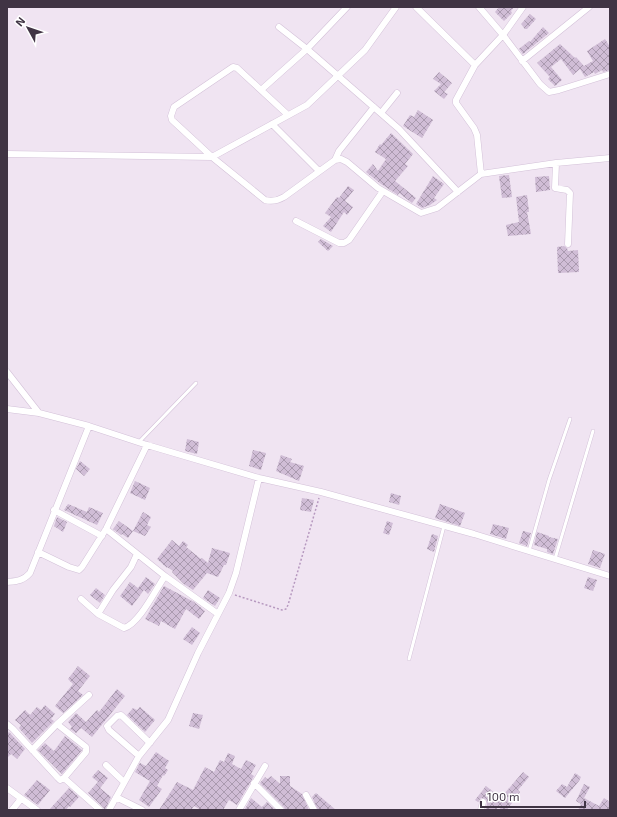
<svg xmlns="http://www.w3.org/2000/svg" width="617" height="817" font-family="'Exo 2',sans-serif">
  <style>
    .building { fill: url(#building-cross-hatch) }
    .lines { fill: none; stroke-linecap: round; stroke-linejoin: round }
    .service-casing { stroke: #d3c1d8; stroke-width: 4 }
    .minor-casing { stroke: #d3c1d8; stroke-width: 7 }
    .path { stroke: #b698bf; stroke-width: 1.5; stroke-dasharray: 2 2; stroke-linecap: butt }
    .service { stroke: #fff; stroke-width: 3 }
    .minor { stroke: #fff; stroke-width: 6 }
  </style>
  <defs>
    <pattern id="building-cross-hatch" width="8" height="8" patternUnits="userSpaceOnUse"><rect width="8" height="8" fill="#d0bdd6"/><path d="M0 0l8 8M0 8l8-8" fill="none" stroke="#aa9aaf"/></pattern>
  </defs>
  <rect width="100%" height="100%" fill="#f0e4f2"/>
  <path class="building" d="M499,7h15l-3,4 1,2 -8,8 -9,-9z
    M530,14l6,5 -9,10h-2l-4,-5z
    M543,27l6,6 -26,21 -4,-5 10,-8 1,1z
    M605,39l5,8v23l-7,2 -1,-2 -7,4 -1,-2 -9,5 -5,-8 -7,6 -12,-16 -10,8 11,13 -7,6 -7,-7 2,-2 -13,-14 23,-19 15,14 1,-1 8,9 9,-5 -6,-10z
    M439,72l13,11 -8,9 4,2 -4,5 -10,-8 7,-7 -8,-5z
    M418,110l15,10 -11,18 -19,-12 7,-11 4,2z
    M391,133l22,21 -8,10 3,2 -13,15 21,17 -4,5 -13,-10 -1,2 -17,-11 -15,-12 7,-8 5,7 8,-12 -11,-7 5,-8 1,1z
    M509,175l3,22 -10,1 -3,-22z
    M433,176l11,8 -10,14 3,2 -7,5 -8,3 -6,-4z
    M549,176l1,14 -14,2 -1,-15z
    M348,186l6,4 -9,11 8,6 -6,8 -3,-3 -13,20 -8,-6 8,-9 -6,-4 12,-16 2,1z
    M527,195l2,17h-2l4,22 -23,2 -2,-11 13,-3 -3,-25z
    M321,239l12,7 -5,5 -10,-9z
    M564,246l3,2 1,3 10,-1 1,22 -21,1 -1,-26z
    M187,439l12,3 -2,12 -12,-3z
    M253,450l13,3 -5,17 -12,-4z
    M281,455l11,4 -2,3 14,4 -5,15 -23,-10z
    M80,461l10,8 -6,7 -8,-7z
    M135,481l15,7 -5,12 -15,-7z
    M391,493l10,3 -2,9 -10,-3z
    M302,498l12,2 -3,12 -11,-2z
    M68,504l19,8 2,-5 14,6 -6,12 -33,-15z
    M440,504l25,9 -5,13 -25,-8z
    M143,512l8,5 -4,8 4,2 -6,9 -12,-5z
    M57,517l10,5 -4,10 -9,-6z
    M119,521l14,10 -5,7 -6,-4 -1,1 -8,-6z
    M387,521l6,2 -4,12 -6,-2z
    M493,524l16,4 -3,11 -16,-5z
    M523,531l8,2 -4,13 -8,-3z
    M537,532l12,4v1l9,2 -5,15 -6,-2v-3l-13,-4z
    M432,534l6,2 -4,16 -7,-3z
    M172,540l7,6 4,-5 5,4 -2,2 15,12 1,-1 6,5 4,-15 18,5 -4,12h-2l-6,12 -11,-4 -14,17 -9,-6 -12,-12 1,-1 -6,-4v1l-10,-9z
    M593,550l12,4 -5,14 -12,-4z
    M146,577l9,7 -7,10 -4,-4 -12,16 -12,-10 10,-14 8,6z
    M588,577l9,3 -4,11 -9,-3z
    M164,586l30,16 11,9 -6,8 -13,-10 -11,20 -14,-8 -2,5 -14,-7z
    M96,588l9,7 -5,8 -10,-8z
    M208,590l12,8 -5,8 -12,-8z
    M192,627l8,6 -8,12 -9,-6z
    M78,666l12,10 -12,15 5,4 -20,18 -8,-7 18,-22 -5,-5z
    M117,689l8,7 -33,41 -11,-9 -5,5 -6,-4 2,-2 -4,-5 8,-9 10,9 11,-12 2,2z
    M45,705l10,9 -4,5 3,2 -22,22 -13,-15 2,-3 -6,-5 10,-10 5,5 7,-8 4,3z
    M140,707l15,13 -10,12 -18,-17 6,-7 4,2z
    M193,713l10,2 -4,14 -10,-3z
    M9,732l16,17 -8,10 -6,-5 -4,4v-24z
    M65,736l17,14 -20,24 -24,-24 7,-7 9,8z
    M156,752l13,9 -4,7 3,2 -4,6 -1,-1 -6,11 5,3 -13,18 -10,-7 11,-19 -15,-9 5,-9 6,3z
    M228,753l7,3 -3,8 9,5 5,-9 10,5 -5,9 3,2 -17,29 -8,-5 -6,10h-22l-7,-4 -3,4h-32l18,-28 16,8 12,-23 9,5 6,-12 4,2z
    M98,770l10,8 -8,10 11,9 -6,13 -2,-3 -15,-14 10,-11 -6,-5z
    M523,772l6,5 -11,13 2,2 -13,18h-5l-4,-3 -2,3h-8l-2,-1 1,-6 -1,-4 -5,-1 -3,4 -3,-2 11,-14 10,8 -2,4 4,3z
    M575,773l6,4 -2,4 -14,17 -9,-7 6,-7 5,3z
    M271,776l9,8v-8h10v10l12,8 7,16h-24l-1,-3 -24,-24 5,-6 2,2z
    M37,780l13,10 -12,15 -14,-10z
    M584,784l6,3 -6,11 15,8 5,-8 6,4v8h-32l3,-6 -5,-3z
    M69,788l10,9 -9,10 -1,-1 -3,4h-17z
    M316,793l20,17h-18l-6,-13z
    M251,798l11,9 5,-5 8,8h-29l-1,-1z"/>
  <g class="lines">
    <g class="service-casing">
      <path id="service" d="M139,442l57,-59
        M529,551l20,-71 21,-61
        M555,559l38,-128
        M409,659l35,-133"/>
    </g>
    <g class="minor-casing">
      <path id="minor" d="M416,7l59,58
        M479,7l24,28 37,49 9,8 10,-2 51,-16
        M279,27l28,22 92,80 59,63
        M522,61l67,-54
        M261,90l46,-41 40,-42
        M381,113l16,-20
        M288,115l-51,-47 -4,-1 -59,40 -3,9 1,4 40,37 53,43c7,2 12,1 19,-3l51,-37 6,-1 6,3 31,26 43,25 16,-5 44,-34 75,-11 54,-5
        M272,124l47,47
        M7,154l205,3 95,-52 58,-55 31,-43
        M335,160l4,-9 35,-44
        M556,163l-1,25 12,2 3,3 -2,51
        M481,174l-4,-39 -3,-7 -18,-25v-3l19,-35 28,-30 20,-28
        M296,221l43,22h5l5,-3 34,-49
        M7,372l32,41
        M7,409l32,4 50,13 58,19 112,33 62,14 153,42 136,42
        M54,510l48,26
        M106,529l59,47 53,38
        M38,552l31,15 10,3 3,-3 24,-38 41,-84
        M7,582c10,-1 16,-1 23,-9l59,-147
        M81,599l17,15 26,14c15,-4 32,-39 41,-52
        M98,614l15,-24 18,-23 6,-13
        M7,724l6,5 45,49 2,2 4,-2 36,32
        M57,724l29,23v5l-22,26
        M32,750l25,-26 32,-29
        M139,756l-30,-26 -2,-4 10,-10 4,-1 29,28
        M106,765l18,17
        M254,783l27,27
        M7,788l30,22
        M306,795l8,15
        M116,797l26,13
        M12,810l9,-11
        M109,810l30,-54 29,-36 30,-67 31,-60 7,-20 23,-95
        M239,810l26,-44
        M481,810l2,-8"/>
    </g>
    <path class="path" d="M235,595l47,15 4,-1 2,-4 31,-107"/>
    <use href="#service" class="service"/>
    <use href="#minor" class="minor"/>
  </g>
  <rect width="617" height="817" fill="none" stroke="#403444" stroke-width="16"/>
  <g transform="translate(28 28) rotate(310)" stroke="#ffffff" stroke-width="3" paint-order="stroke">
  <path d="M0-3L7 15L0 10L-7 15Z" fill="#403444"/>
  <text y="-6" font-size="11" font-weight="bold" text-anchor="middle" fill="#403444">N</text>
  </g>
  <path d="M481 801v6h104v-6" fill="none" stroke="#403444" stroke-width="2"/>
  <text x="487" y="801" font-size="12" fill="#403444" stroke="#ffffff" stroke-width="3" paint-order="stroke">100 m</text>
</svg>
